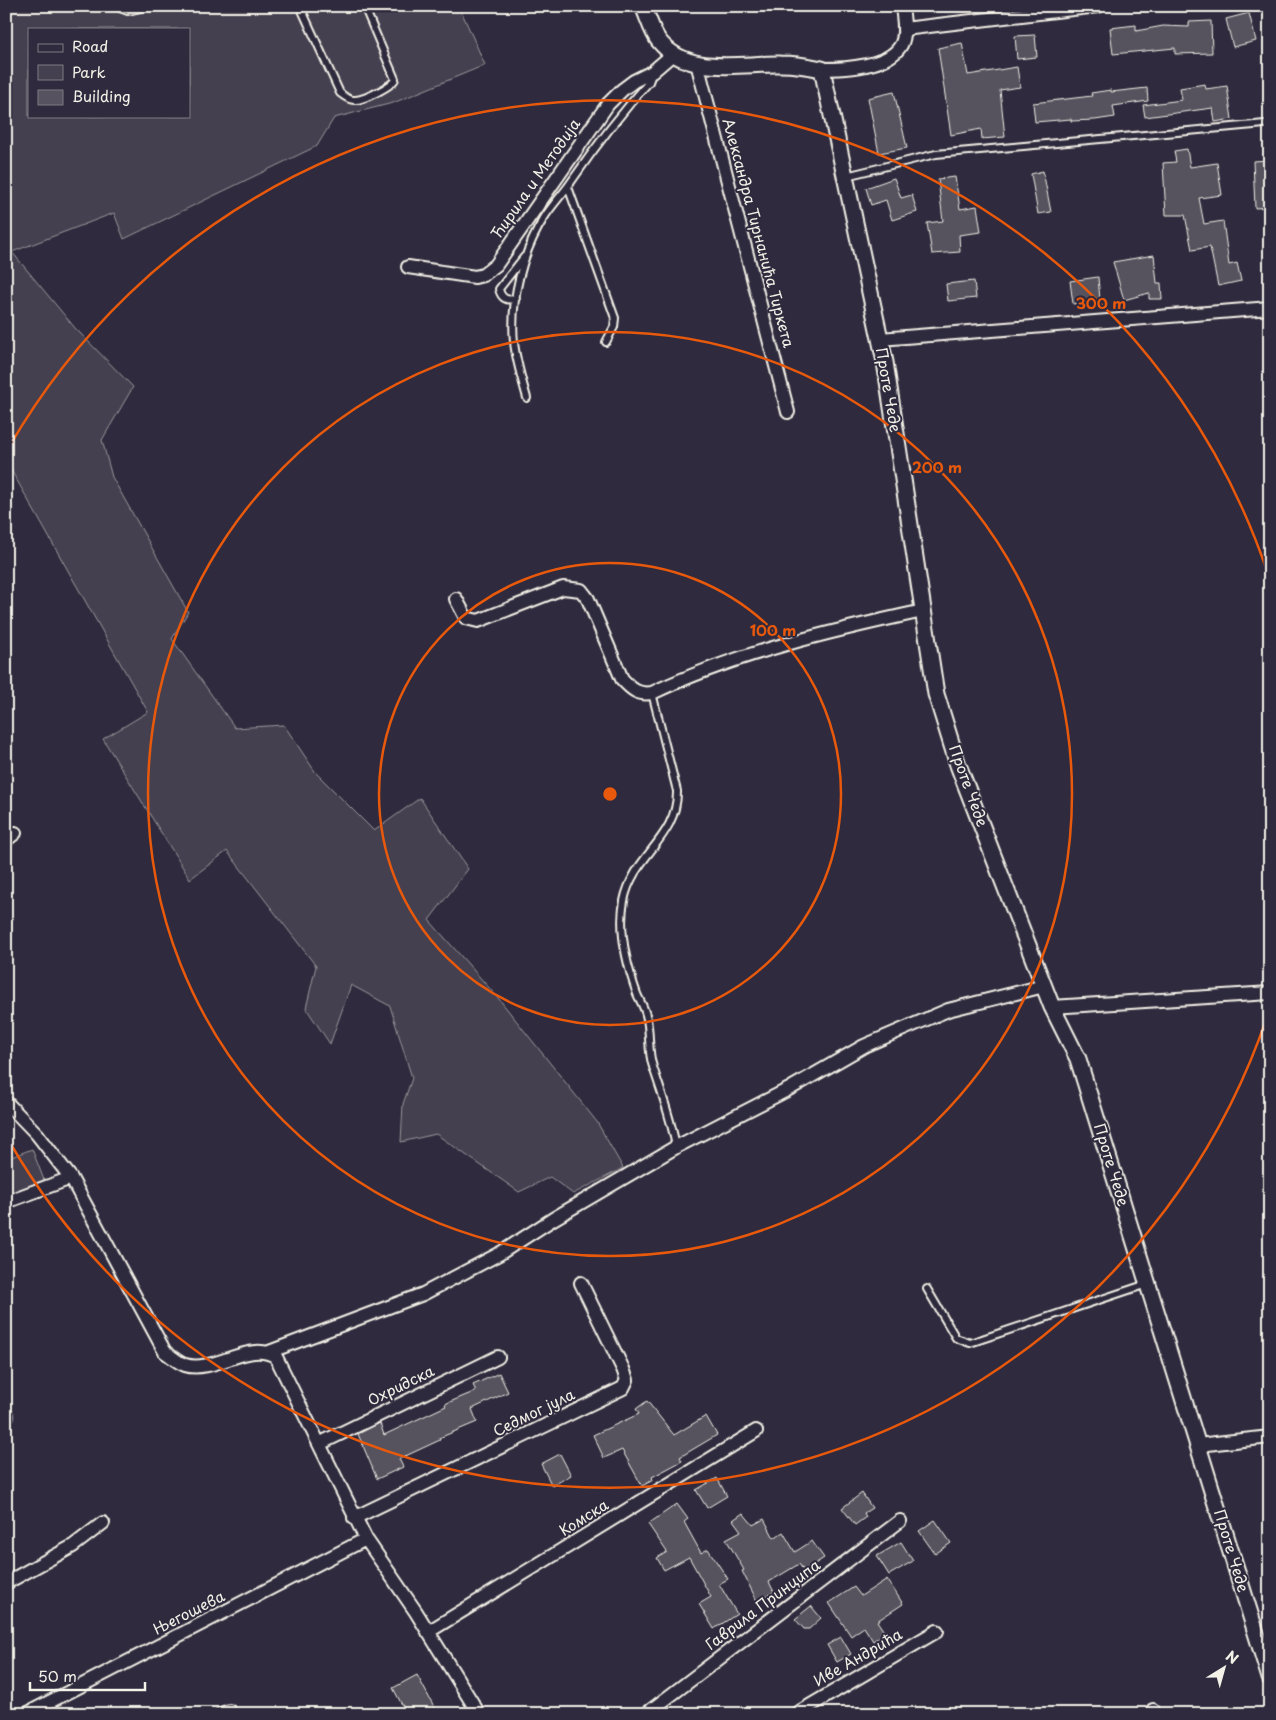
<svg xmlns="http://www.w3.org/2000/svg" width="1276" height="1720" font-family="'Playpen Sans',sans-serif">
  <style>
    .green { fill: #454050; stroke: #9c989c; fill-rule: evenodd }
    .building { fill: #56525f; stroke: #f4f1e8 }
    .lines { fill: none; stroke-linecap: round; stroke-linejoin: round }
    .service-casing { stroke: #f4f1e8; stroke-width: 10 }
    .minor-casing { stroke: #f4f1e8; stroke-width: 16 }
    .tertiary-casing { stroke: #f4f1e8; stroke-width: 19 }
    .service { stroke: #2f2a3d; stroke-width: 6 }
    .minor { stroke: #2f2a3d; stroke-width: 12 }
    .tertiary { stroke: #2f2a3d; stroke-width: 15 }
    .ring { fill: none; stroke: #e8590c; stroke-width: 2.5 }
    .labels { text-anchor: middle; stroke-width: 4; stroke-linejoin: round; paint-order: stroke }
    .street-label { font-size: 15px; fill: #f4f1e8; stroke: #2f2a3d }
    .centre { fill: #e8590c; stroke: #2f2a3d; stroke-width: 2.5 }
    .ring-label { font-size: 15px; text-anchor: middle; font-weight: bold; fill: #e8590c; stroke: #2f2a3d; stroke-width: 4; stroke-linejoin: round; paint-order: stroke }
  </style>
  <rect width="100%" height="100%" fill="#2f2a3d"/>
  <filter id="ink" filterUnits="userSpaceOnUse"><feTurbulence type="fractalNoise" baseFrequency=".02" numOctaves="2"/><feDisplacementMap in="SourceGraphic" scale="10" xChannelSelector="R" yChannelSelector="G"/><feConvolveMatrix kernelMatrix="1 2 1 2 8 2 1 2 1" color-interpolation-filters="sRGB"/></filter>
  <g filter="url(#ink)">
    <path class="green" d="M6,6h453l26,59 -92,38 -59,15 -17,28 -193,93 -10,-26 -102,39 63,76 58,59 -31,53 10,37 76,135 -16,27 63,89 49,-3 32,48 58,58 46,-33 48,71 -39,51 70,79 98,123 26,46 -50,26 -23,-17 -31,15 -83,-58 -35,8 2,-38 9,-26 -22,-72 -39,-21 -21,59 -24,-36 10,-42 -89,-115 -37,28 -87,-140 45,-27 -142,-251zM29,29h160v87h-160z
      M32,1149l12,31 -38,15v-36z"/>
    <path class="building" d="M1249,13l7,28 -23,6 -7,-28z
      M1211,21l1,32 -37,1v-6l-62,6 -3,-26 26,-3v6l27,-5 26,1v-5z
      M1035,35l2,22 -20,2 -2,-23z
      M962,43l6,32 49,-8 3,20 -20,3 5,47 -23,2 -1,-10 -30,6 -13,-87z
      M1205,84l1,5 21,-3 5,33 -17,3 -2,-14 -68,9 -2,-12 39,-5 -2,-12z
      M1147,88l1,13 -35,5 2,11 -20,3 -24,1v-2l-36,3 -2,-19 59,-7 -1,-3 20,-3v2z
      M894,92l13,56 -28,5 -11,-55z
      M1187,149l3,18 27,-4 5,32 -23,3 5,26 19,-3 6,44 8,-2 4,18 -23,5 -8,-39 -18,3 -7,-35h-19l-3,-52 13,-1 -2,-11z
      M1270,160v47l-15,1 -2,-47z
      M1043,171l8,41 -13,2 -7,-40z
      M955,177l5,32 17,-3 4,26 -22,3 1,17 -28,2 -5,-31 16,-2 -5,-42z
      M894,178l7,20 11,-3 5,17 -25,8 -6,-20 -15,5 -5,-17z
      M1154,255l3,28h4l1,16h-13v-6l-25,7 -11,-38z
      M1098,277l2,23 -27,4 -3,-23z
      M974,281l2,17 -28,3 -2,-17z
      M499,1373l9,19 -36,17 5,13 -38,16 1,2 -41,19 4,8 -26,12 -19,-45 22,-11 4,12 62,-29 -1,-2 31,-13 -3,-6z
      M647,1401l27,34 32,-19 11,19 -37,22 2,4 -30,16 1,3 -11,6 -20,-36 -18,8 -11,-23 46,-21 -3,-5z
      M560,1454l11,21 -19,11 -11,-22z
      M717,1478l10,18 -20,12 -11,-18z
      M862,1493l10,15 -8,5 2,4 -11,8 -13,-17z
      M677,1504l11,15 -4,3 17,31 7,-4 20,30 -9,5 18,30 -23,15 -15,-25 12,-7 -22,-40 -25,13 -7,-12 10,-6 -19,-28z
      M743,1513l10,12 11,-6 10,19 9,-6 12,20 17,-11 12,17 -20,13 -5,-7 -30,18 5,10 -17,9 -15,-30 2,-1 -18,-31 15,-8 -8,-11z
      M935,1520l16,23 -16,11 -16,-23z
      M901,1542l12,19 -24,14 -12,-19z
      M887,1579l16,25 -26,17 8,12 -12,8 -9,-14 -13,9 -22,-33 25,-16 7,9z
      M811,1606l10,12 -12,11h-5l-9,-10z
      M841,1637l10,17 -14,8 -10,-17z
      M417,1675l21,39h-31l-14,-26z"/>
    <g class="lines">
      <g class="service-casing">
        <path id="service" d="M115,6l13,5 21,-5
          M300,6l40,87c4,3 8,7 14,7 8,1 39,-14 41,-21l-31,-73
          M846,176l90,-22 329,-30
          M568,187l47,131 -1,9 -8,15
          M516,298c-9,4 -15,0 -17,-9l25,-32
          M527,398c-5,-18 -11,-37 -13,-56 -4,-41 8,-89 30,-124 8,-13 19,-24 27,-36 24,-35 49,-68 78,-100l3,-8
          M652,693l25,98c1,47 -44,64 -53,110 -6,30 3,65 13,93 3,7 7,13 9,21 5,17 1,35 7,52 9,28 18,51 23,80
          M927,1289l29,49 14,5 177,-59"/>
      </g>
      <g class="minor-casing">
        <path id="minor" d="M904,29l194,-23
          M697,63l91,349
          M822,69c22,0 67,-2 79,-24 6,-11 2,-27 1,-39
          M408,267l67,10 8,-2 13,-10 112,-161 14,-14 12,-9 18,-9 21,-18
          M880,339l390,-31
          M456,599l10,19 12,3 85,-33 18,2 7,9 34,80c10,11 16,16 30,14 85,-40 179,-62 271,-82
          M6,840l9,-7
          M1052,1007l218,-14
          M6,1102l31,32 34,44 94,174c6,4 13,11 20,13 29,9 66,-26 91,-8l90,182 50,73 63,102
          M6,1202l65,-24
          M269,1352l154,-58 76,-40 54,-35 123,-72 115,-59 73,-42 84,-36 96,-24
          M6,1416h1
          M319,1444l179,-87
          M1198,1445l72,-8
          M354,1518l269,-130 4,-8 -4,-11 -42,-86
          M6,1583l67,-37 30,-23
          M428,1632l328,-201
          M1153,1710l1,4
          M26,1714l340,-175
          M221,1714l8,-3
          M646,1714l254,-193
          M796,1714l141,-83"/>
      </g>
      <g class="tertiary-casing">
        <path id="tertiary" d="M643,6c5,11 9,26 16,35 29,36 82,22 121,23 14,0 28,2 42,5l63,293 51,332 22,71 94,242 26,52 192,619"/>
      </g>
      <use href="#service" class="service"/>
      <use href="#minor" class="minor"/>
      <use href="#tertiary" class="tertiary"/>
    </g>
  </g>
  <g class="ring">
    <circle cx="610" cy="794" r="231"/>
    <circle cx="610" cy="794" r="462"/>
    <path d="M1268 1014A694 694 0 0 1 9 1141M9 447A694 694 0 0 1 1268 574"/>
  </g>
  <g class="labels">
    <g class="street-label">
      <text transform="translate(536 179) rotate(-55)" y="5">Ћирила и Методија</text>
      <text transform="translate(758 233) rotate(75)" y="5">Александра Тирнанића Тиркета</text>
      <text transform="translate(888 390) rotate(80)" y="5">Проте Чеде</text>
      <text transform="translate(968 786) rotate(70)" y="5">Проте Чеде</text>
      <text transform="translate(1111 1165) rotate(73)" y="5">Проте Чеде</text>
      <text transform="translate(401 1386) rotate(-26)" y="5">Охридска</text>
      <text transform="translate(534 1413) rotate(-26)" y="5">Седмог јула</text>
      <text transform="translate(584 1518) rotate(-32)" y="5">Комска</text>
      <text transform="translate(1231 1551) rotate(73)" y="5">Проте Чеде</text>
      <text transform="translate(763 1605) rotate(-37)" y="5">Гаврила Принципа</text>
      <text transform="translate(189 1613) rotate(-27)" y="5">Његошева</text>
      <text transform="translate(858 1658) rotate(-30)" y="5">Иве Андрића</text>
    </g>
  </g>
  <circle cx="610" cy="794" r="8" class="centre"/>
  <g class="ring-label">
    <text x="1101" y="309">300 m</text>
    <text x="937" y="473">200 m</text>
    <text x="773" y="636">100 m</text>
  </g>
  <rect width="1276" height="1720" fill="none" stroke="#2f2a3d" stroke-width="25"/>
  <rect x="12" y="12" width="1251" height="1695" fill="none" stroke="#f4f1e8" stroke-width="2" filter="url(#ink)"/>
  <rect x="28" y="28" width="162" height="90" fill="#2f2a3d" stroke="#7e7a81"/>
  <rect x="38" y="44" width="25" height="8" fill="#2f2a3d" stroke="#7e7a81"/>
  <text x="72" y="52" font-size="15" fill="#f4f1e8">Road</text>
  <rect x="38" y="65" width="25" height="15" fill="#454050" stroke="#7e7a81"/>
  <text x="72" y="78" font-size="15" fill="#f4f1e8">Park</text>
  <rect x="38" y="90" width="25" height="15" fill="#56525f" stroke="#7e7a81"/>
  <text x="72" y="102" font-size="15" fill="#f4f1e8">Building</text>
  <g transform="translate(1224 1668) rotate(37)" stroke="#2f2a3d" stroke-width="4" paint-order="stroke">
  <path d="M0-4L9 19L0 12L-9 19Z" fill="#f4f1e8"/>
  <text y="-8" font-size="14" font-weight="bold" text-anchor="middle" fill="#f4f1e8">N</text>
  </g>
  <path d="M30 1682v8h115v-8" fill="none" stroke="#f4f1e8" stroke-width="2.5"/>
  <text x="38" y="1682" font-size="15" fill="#f4f1e8" stroke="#2f2a3d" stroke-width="4" paint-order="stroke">50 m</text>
</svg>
